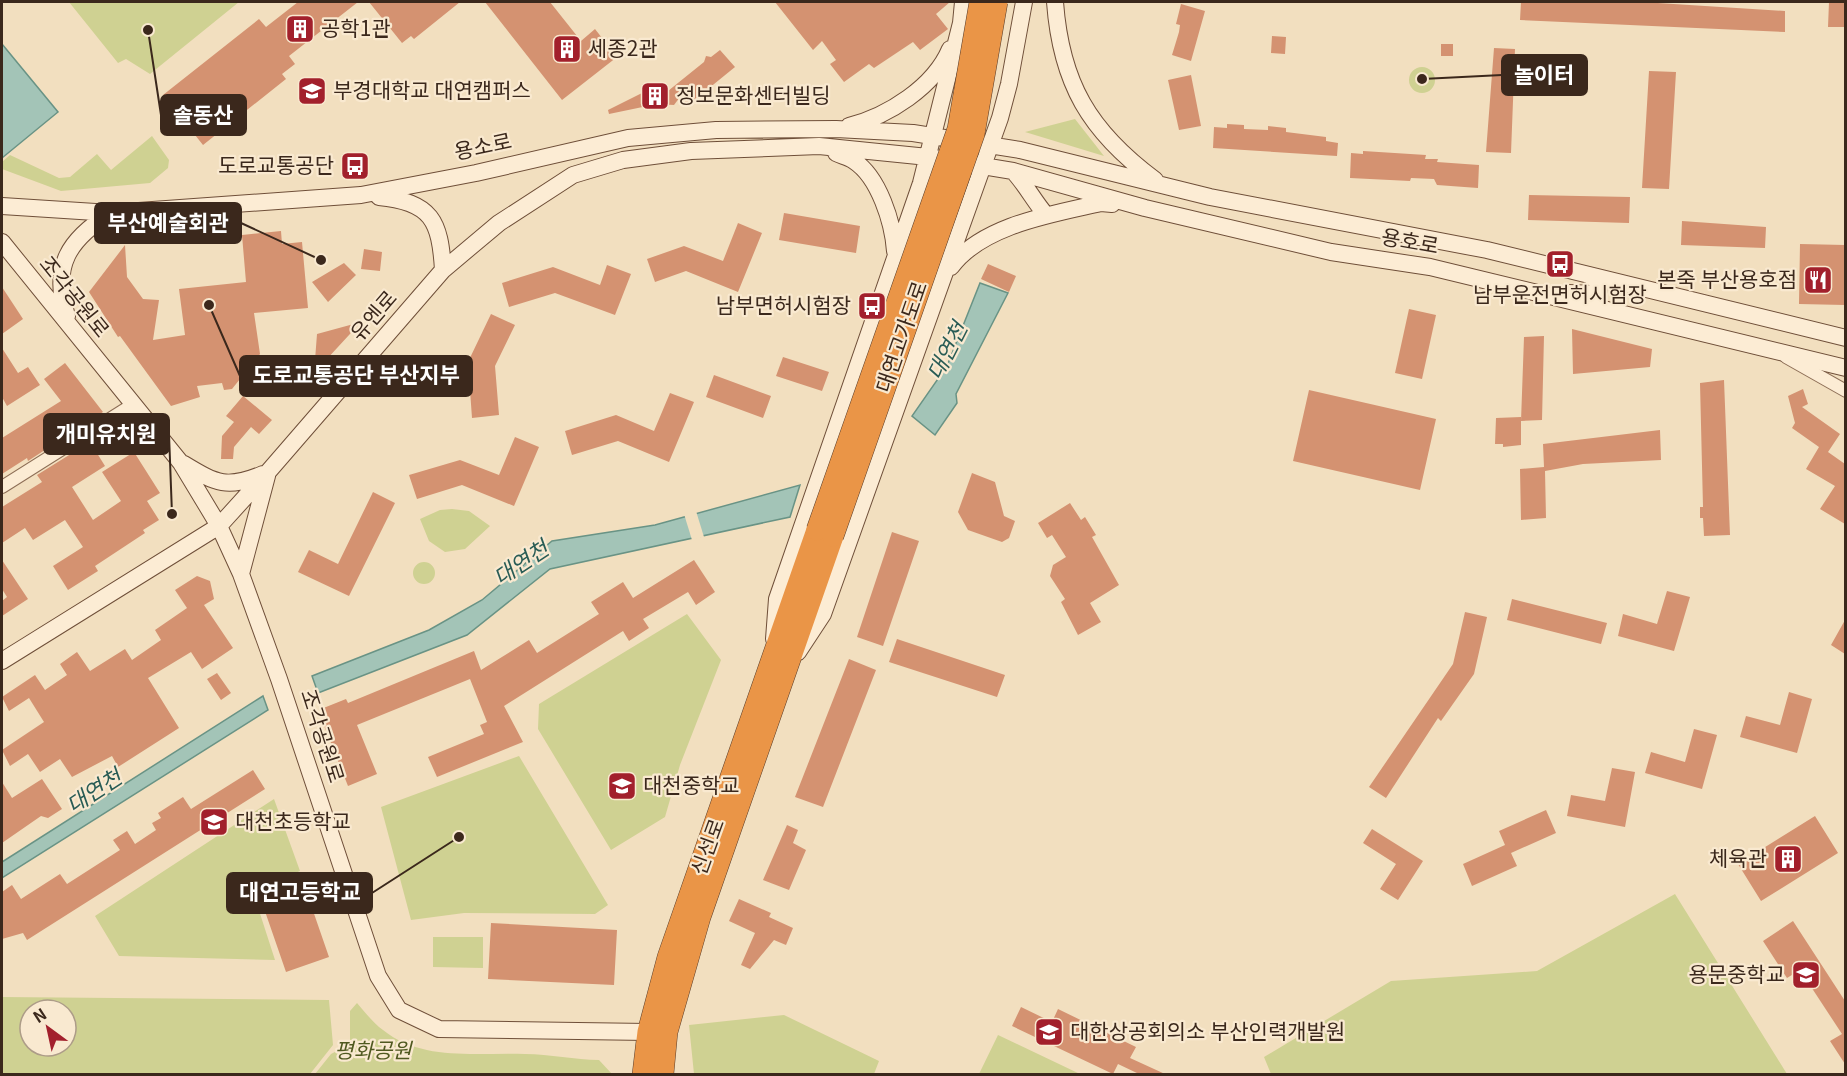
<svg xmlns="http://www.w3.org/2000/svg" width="1847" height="1076" font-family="Georgia,'Noto Sans KR',serif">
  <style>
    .green { fill: #cfd192; fill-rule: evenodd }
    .water { fill: #a3c4b7; stroke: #699385; stroke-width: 1.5 }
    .pier { fill: #f2dfbf }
    .building { fill: #d49271 }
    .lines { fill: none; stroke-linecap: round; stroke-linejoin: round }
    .street-casing { stroke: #8d6e56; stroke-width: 14 }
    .secondary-casing { stroke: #6f4f39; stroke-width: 18 }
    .highway-casing { stroke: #5a3d2a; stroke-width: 22 }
    .street { stroke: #fcecd4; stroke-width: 12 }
    .secondary { stroke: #fcecd4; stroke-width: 16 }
    .highway { stroke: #ea9547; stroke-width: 21 }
    .highway-bridge-casing { stroke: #5a3d2a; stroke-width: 22; stroke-linecap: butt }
    .highway-bridge { stroke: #ea9547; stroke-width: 21 }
    .labels { text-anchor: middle; stroke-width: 4.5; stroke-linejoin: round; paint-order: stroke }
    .poi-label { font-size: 21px; fill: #3b281c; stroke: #f9e9d0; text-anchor: start }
    .street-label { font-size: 21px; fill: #3b281c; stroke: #f9e9d0 }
    .park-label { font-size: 21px; font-style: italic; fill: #505920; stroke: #f9e9d0 }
    .water-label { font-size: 22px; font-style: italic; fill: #295c55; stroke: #f9e9d0 }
    .leader { fill: none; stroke: #3b281c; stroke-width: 2 }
    .callout-dot { fill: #3b281c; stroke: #f9e9d0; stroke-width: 2 }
    .callout { fill: #3b281c; stroke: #3b281c; stroke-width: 2 }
    .callout-label { font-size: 22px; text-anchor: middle; font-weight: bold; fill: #fff }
  </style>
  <rect width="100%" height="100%" fill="#f2dfbf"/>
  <path class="green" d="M69,2h170l-89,72 -24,-15 -8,4z
    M1409 80a13 13 0 1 1 26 0a13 13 0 1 1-26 0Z
    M1075,119l29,37 -79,-24z
    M152,136l17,24 -1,8 -18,15 -89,8 -59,-22v-7l8,-7 49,23 11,-1 27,-23 14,16z
    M452,509l17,2 21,15 -25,23 -20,3 -16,-11 -9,-22 20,-9z
    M413 573a11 11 0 1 1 22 0a11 11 0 1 1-22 0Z
    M687,614l34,46 -41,105 -15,52 -54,33 -73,-121 1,-25z
    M519,756l89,149 -13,9 -131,-1 -53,7 -30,-113z
    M274,799l26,72 -47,21 22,68 -156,-4 -24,-40z
    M1675,894l112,180h-516l-7,-17 127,-76 146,-10z
    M433,937h50v31l-50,-1z
    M2,997l327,3 4,45 -23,29h-308zM30,1010h36v36h-36z
    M357,1003c8,9 16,20 26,27 40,32 94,22 142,24 25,0 50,6 74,6l13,14h-297l16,-20 19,-10v-33z
    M784,1015l95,46 -5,13h-180l-5,-49z
    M998,1035l82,39h-101z"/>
  <path class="water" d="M2,44l56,68 -56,46z
    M980,283l28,10 -52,101 1,9 -22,32 -23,-19 35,-50z
    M800,485l-10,32 -240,52 -83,66 -149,58 -6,-17 117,-46 53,-30 70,-59 103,-16z
    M263,696l5,14 -266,168v-16z"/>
  <path class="pier" d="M696,511l8,26 -12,3 -8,-26z"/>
  <path class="building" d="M298,2h60l-69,54 6,8 -13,10 4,5 -83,66 -40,-50 96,-76 7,8z
    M369,2h91l-46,37 -3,-3 -9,7z
    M485,2h65l31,39 14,-12 22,28 -55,43z
    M775,2h175l-14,12 12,15 -28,21 -7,-8 -39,26 -5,-4 -25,18 -14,-18 6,-4 -14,-19 -9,9z
    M1521,2h121l143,9v21l-265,-12z
    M1829,2h16v25h-17z
    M1181,4l24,7 -14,50 -19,-6 7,-23 1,-7 -4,-1z
    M1272,36l14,1 -1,17 -14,-1z
    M1441,44h12v12h-12z
    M1494,48l21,1 -4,104 -25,-1z
    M720,50l15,17 -48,39 -7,-9 -6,8 -17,-1 -48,10 -1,-4 44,-22 3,4 9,-5 4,4 36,-29 2,-6 5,1z
    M1649,71l27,1 -7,117 -27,-1z
    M1191,75l10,51 -22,4 -11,-50z
    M1227,124l17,1v4l24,1v-4l18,2v4l40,5v4l12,2 -1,13 -124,-8 1,-21 13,1z
    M1363,151l63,4 -1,4h13l-1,3 42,3 -1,23 -41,-3 -3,-6 -23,-1 -1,3 -60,-3 1,-25 12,1z
    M1529,195l101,2 -1,26 -101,-3z
    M784,213l76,13 -4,27 -77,-13z
    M1682,221l84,6 -1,21 -84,-3z
    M738,223l24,10 -24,59 -52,-21 -31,11 -8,-23 37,-13 39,15z
    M281,231l1,13 20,-2 6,66 -54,5 6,41 -28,35 -8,1 -2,-7 -25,3 3,11 -29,9 -51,-70 -2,1 -29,-45 36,-47 2,32 16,22 16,1 -6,40 32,-5 -6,-46 67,-7 -4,-47z
    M1800,244l45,1v60l-46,-1z
    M364,249l18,3 -2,19 -19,-2z
    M344,263l12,12 -28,27 -16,-20z
    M988,264l28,12 -7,16 -28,-13z
    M607,265l24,9 -16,41 -60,-22 -46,14 -7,-24 51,-16 47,18z
    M2,287l21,32 -21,15z
    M1409,309l27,6 -14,64 -27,-6z
    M491,314l24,11 -20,41 4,49 -27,3 -4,-56z
    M361,322l-47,51 3,-39z
    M1572,329l80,20 -2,18 -77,7z
    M1544,336l-2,84 -21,1 3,-84z
    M2,348l16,25 10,-6 12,18 -33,21 -5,-9z
    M783,357l46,15 -7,19 -46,-15z
    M65,363l38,49 -75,49 -1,-3 -25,16v-36l59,-37 -17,-22z
    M714,375l57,21 -8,22 -57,-21z
    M1724,380l6,155 -26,1 -1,-18h-3v-11h3l-3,-124z
    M1803,389l5,15 -6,3 38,27 -12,18 17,12v60l-25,-15 15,-23 -29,-17 13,-22 -27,-19 3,-5 -7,-27z
    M1309,390l127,29 -16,71 -127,-29z
    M670,393l24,9 -25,60 -51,-21 -46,14 -7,-24 51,-16 38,16z
    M243,396l29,24 -13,14 -8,-7 -17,20 -1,12h-12l1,-23 12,-14 -8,-6z
    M1521,417v28l-18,2v-3h-8l1,-26z
    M1660,430l1,30 -78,4 -38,7 1,47 -25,2 -1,-51 24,-2 -1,-23z
    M515,437l24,10 -25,59 -52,-21 -45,14 -8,-24 51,-15 39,15z
    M90,442l15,24 -33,21 21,33 28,-19 -19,-29 32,-20 26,41 -13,8 12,19 -16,10 2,3 -50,33 3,5 -30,19 -15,-24 30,-19 -18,-27 -32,20 -8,-12 -23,15v-36l40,-25 -5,-7z
    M972,473l23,9 9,34 11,5 -6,17 -7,4 -34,-12 -10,-18z
    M373,492l22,11 -46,93 -51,-24 11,-22 29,14z
    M1070,503l11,17 4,-3 11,18 -4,2 27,48 -29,18 11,19 -23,13 -17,-33 4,-3 -15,-23 3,-11 13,-8 -14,-22 -5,3 -9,-15z
    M892,532l27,9 -36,105 -26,-9z
    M2,560l26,39 -26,17v-15l5,-4 -5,-8z
    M694,560l21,32 -19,13 -8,-13 -45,27 6,9 -20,13 -6,-10 -119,75 19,36 -86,35 -9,-20 56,-23 -4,-9 7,-3 -17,-43 -113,46 20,49 -29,12 -27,-68 3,-1 -3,-8 25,-10 2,4 126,-52 7,19 48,-30 8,13 62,-39 -8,-12 32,-20 10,16z
    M197,576l13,5 4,18 -10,6 29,43 -31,21 -11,-17 -43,26 31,50 -61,39 -6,-11 -40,21 -12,-18 -20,13 -12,-18 -18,12 -8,-16 42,-28 -15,-24 -20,13 -7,-14 33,-22 10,15 22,-15 -7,-11 17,-12 13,19 35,-22 7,11 29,-20 -6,-10 32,-22 -12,-18z
    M1667,591l23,6 -16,54 -56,-15 5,-22 34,10z
    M1512,599l95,24 -6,21 -94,-24z
    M1465,612l22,5 -13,57 -33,47 -3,-3 -52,80 -17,-11 84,-123z
    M1845,620v34l-14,-9z
    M897,639l108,36 -8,22 -108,-35z
    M849,659l27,11 -53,137 -28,-10z
    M217,673l14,20 -10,7 -14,-21z
    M1789,692l23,7 -15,54 -57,-16 6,-21 34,9z
    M1694,729l23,6 -15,54 -57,-16 6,-21 34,10z
    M1612,768l23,4 -10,55 -58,-11 4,-21 34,6z
    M253,770l12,19 -238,151 -4,-7 -21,6v-47l10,-7 9,14 39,-25 7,10 53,-34 -7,-10 14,-9 8,13 21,-14 -4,-7 9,-5 -3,-5 25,-16 8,12z
    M42,779l20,30 -14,9 -7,-2 -39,27v-61l10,16z
    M1546,810l10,23 -45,20 6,13 -45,20 -9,-22 42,-19 -6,-14z
    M1815,816l23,37 -77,48 -23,-37z
    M787,825l11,5 -5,13 13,7 -17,40 -26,-10z
    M1372,829l51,32 -25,39 -18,-11 16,-25 -33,-21z
    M302,879l27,78 -43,15 -27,-78z
    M739,899l32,14 -2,4 24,11 -7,17 -12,-5 -24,29 -9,-4 14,-32 -26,-12z
    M1793,921l52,80v63l-15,-23 12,-7 -42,-64 -13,8 -24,-37z
    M491,923l126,7 -3,55 -126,-6z
    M1021,1007l31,15 6,-13 78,38 -6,11 35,16h-26l-21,-10 -5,10 -101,-48z"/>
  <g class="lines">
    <g class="street-casing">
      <path id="street" d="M1786,357l60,34
        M2,487l130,-82"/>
    </g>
    <g class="secondary-casing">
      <path id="secondary" d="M1055,2c6,81 34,129 100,178
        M849,126c39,-10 85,-39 101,-77
        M836,153c6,3 13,4 18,8 25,16 39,62 41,90
        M1013,171c13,14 21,30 33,44
        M379,197c53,5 61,24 64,73
        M2,206l109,7 250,-18 115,-22 152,-35 88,-8 120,-1 77,4 107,17 190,47 277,53 359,88
        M2,242l179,221 38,63 22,48 38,105 99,297 21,34 40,19 209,3
        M951,267c31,-42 102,-53 150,-64l11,1
        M1568,293l27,1 4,-4v-7l-10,-8
        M67,316c-16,-50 2,-77 44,-103
        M184,464c33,20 43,25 79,10
        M241,574l26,-98
        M774,639l3,-40 144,-416 40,-160 2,-21
        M798,652l25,-38 177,-496 9,-34 15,-82
        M2,661l217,-135 49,-54 175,-202 56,-47 74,-48 50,-15 68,-9 128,-5 109,11 85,14 132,37 186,44 99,15 416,101"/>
    </g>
    <g class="highway-casing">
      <path id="highway" d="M643,1074l5,-42 20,-75 149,-427
        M663,1074l4,-42 33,-115 133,-381"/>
    </g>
    <use href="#street" class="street"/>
    <use href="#secondary" class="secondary"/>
    <use href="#highway" class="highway"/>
    <g class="highway-bridge-casing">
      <path id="highway-bridge" d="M817,530l141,-401 22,-127
        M833,536l141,-402 23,-132"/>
    </g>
    <use href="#highway-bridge" class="highway-bridge"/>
  </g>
  <defs>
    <g id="building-square" transform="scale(1.5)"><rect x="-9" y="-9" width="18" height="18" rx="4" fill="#a2202c" stroke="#f9e9d0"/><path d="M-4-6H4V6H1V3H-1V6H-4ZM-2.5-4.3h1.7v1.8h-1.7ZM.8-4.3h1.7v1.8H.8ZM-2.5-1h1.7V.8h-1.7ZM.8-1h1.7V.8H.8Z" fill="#fff"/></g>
    <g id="university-square" transform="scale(1.5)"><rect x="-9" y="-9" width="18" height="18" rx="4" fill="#a2202c" stroke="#f9e9d0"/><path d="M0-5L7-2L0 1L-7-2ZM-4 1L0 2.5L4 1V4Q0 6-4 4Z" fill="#fff"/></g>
    <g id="bus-square" transform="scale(1.5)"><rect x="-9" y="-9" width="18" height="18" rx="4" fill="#a2202c" stroke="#f9e9d0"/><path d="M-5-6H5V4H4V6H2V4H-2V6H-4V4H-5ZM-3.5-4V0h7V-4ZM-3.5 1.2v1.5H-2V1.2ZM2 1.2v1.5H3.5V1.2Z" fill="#fff"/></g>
    <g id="restaurant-square" transform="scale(1.5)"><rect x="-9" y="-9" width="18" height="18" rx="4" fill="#a2202c" stroke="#f9e9d0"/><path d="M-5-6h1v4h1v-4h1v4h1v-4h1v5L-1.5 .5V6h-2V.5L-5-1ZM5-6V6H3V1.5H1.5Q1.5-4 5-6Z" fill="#fff"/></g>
    <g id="school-square" transform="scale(1.5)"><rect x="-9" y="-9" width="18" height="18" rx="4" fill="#a2202c" stroke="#f9e9d0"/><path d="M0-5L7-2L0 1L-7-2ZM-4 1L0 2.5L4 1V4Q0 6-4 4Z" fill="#fff"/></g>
  </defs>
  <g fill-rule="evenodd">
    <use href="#building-square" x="300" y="29"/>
    <use href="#building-square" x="567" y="49"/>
    <use href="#university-square" x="312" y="91"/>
    <use href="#building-square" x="655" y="96"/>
    <use href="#bus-square" x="355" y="166"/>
    <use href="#bus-square" x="1560" y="264"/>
    <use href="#restaurant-square" x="1818" y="280"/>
    <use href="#bus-square" x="872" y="306"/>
    <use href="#school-square" x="622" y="786"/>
    <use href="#school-square" x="214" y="822"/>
    <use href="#building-square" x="1788" y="859"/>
    <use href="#school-square" x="1806" y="975"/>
    <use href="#university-square" x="1049" y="1032"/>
  </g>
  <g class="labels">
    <g class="poi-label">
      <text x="321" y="36">공학1관</text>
      <text x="588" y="56">세종2관</text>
      <text x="333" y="98">부경대학교 대연캠퍼스</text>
      <text x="676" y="103">정보문화센터빌딩</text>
      <text x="334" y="173" text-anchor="end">도로교통공단</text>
      <text x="1797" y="287" text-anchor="end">본죽 부산용호점</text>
      <text x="1560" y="302" text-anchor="middle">남부운전면허시험장</text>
      <text x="851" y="313" text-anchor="end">남부면허시험장</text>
      <text x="643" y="793">대천중학교</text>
      <text x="235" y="829">대천초등학교</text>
      <text x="1767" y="866" text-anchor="end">체육관</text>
      <text x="1785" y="982" text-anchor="end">용문중학교</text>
      <text x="1070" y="1039">대한상공회의소 부산인력개발원</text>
    </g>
    <g class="street-label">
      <text transform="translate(483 147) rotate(-12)" y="7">용소로</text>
      <text transform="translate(1410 242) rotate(10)" y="7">용호로</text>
      <text transform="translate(74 297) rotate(51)" y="7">조각공원로</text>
      <text transform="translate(374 316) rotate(-49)" y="7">유엔로</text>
      <text transform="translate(902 337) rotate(-71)" y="7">대연고가도로</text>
      <text transform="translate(322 736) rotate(72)" y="7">조각공원로</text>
      <text transform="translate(708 847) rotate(-70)" y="7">신선로</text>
    </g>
    <g class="park-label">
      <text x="373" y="1058">평화공원</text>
    </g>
    <g class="water-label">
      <text transform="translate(947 351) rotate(-63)" y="8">대연천</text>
      <text transform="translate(521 563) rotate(-34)" y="8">대연천</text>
      <text transform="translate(94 791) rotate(-33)" y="8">대연천</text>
    </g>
  </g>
  <path class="leader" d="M1422 79L1502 75M148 30L161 115M321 260L241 223M209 305L240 376M172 514L169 434M459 837L372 893"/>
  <g class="callout-dot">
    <circle cx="1422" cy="79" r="6"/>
    <circle cx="148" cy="30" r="6"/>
    <circle cx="321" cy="260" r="6"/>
    <circle cx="209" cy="305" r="6"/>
    <circle cx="172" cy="514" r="6"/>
    <circle cx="459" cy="837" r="6"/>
  </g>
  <g class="callout">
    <rect x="1502" y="55" width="85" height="40" rx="6"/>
    <rect x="161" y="95" width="85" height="40" rx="6"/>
    <rect x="95" y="203" width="146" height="40" rx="6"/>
    <rect x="240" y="356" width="232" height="40" rx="6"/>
    <rect x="44" y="414" width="125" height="40" rx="6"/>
    <rect x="227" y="873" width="145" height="40" rx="6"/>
  </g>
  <g class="callout-label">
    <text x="1544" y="83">놀이터</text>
    <text x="203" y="123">솔동산</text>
    <text x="168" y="231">부산예술회관</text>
    <text x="356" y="383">도로교통공단 부산지부</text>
    <text x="106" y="442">개미유치원</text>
    <text x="300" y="900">대연고등학교</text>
  </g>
  <rect width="1847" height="1076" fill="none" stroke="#3b281c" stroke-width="6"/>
  <g transform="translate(48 1028) rotate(327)"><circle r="28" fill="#f9e9d0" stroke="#ad9c88" stroke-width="1.5"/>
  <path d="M0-4.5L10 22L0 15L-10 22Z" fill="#a2202c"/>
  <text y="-9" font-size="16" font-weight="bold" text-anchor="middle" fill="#3b281c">N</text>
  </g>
</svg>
